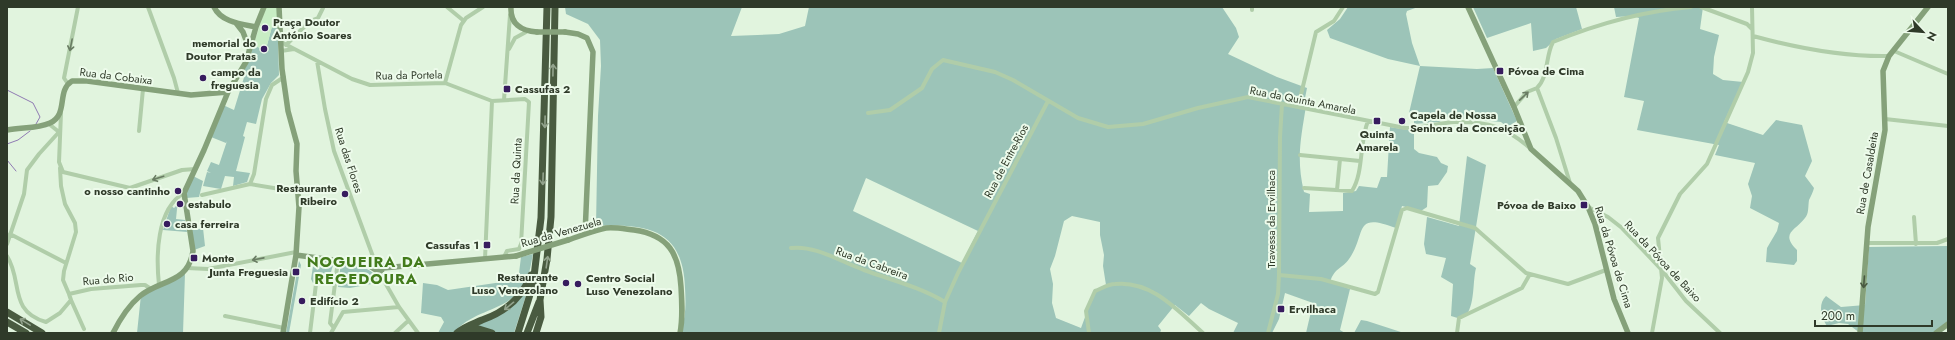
<svg xmlns="http://www.w3.org/2000/svg" width="1955" height="340" font-family="Jost,sans-serif">
  <style>
    .green { fill: #9cc4b8; fill-rule: evenodd }
    .plaza { fill: #c8edc4 }
    .lines { fill: none; stroke-linecap: round; stroke-linejoin: round }
    .stream { stroke: #907bb3; stroke-width: 1 }
    .street { stroke: #b0cda9; stroke-width: 4 }
    .secondary { stroke: #85a17a; stroke-width: 5.5 }
    .highway { stroke: #495b40; stroke-width: 7 }
    .secondary-bridge { stroke: #85a17a; stroke-width: 5.5 }
    .oneway { stroke: #697c63 }
    .oneway2 { stroke: #93a38d }
    .oneway3 { stroke: #495941 }
    .poi-dot { fill: #371c5e; stroke: #edfbeb; stroke-width: 1.5 }
    .labels { text-anchor: middle; stroke-width: 4; stroke-linejoin: round; paint-order: stroke }
    .poi-label { font-size: 11px; font-weight: bold; fill: #2f3a29; stroke: #edfbeb; text-anchor: start }
    .street-label { font-size: 11px; fill: #2f3a29; stroke: #edfbeb }
    .district-label { font-size: 15px; font-weight: bold; letter-spacing: 1px; fill: #437b1b; stroke: #edfbeb }
  </style>
  <rect width="100%" height="100%" fill="#e1f4de"/>
  <path class="green" d="M277,7l2,68 -8,8 -9,16 -6,25 -9,-2 -4,14 2,1 -9,34 14,2 -3,9 -14,4 1,-9 -9,-1 -4,13 -18,-3 4,-14 4,1 -4,-2 4,-9 8,3 8,-24 -1,2 -15,-6 12,-32 11,5 12,-39 -2,-1 6,-11 3,-13 13,3z
    M565,7h177l-11,29 48,-2 26,-8 4,-19h413l14,21 3,9 -11,17 49,23 30,11 -3,15 2,3c-5,32 -10,53 -2,86l6,2 -1,18 34,-1v-18l13,-2 3,-5 18,2 4,-11h6l3,-50 24,4v18l5,4 18,4 4,6 7,3 -1,6 -9,13 -10,1 -1,21 -6,4 -19,-5 -6,22c-44,-17 -29,6 -47,31 -7,10 -14,8 -19,23l20,7 -10,41 5,3h-39l7,-30 -28,-10 -6,26 -7,14h-39l5,-10 -29,-14 -8,-6 -12,13 -14,-11 -17,21 3,4 -1,3h-480c6,-15 6,-29 5,-45 -2,-60 -39,-64 -89,-62l2,-110 3,-50 -1,-26 -12,-16 -22,-10zM866,178l112,53 -16,32 -109,-52zM1072,216l28,6v13l4,20 -1,11 3,19 -12,8 -13,35 -25,-10 -4,-15 1,-19 -3,-15 5,-13 9,-35z
    M1348,7h70l-11,4 -1,3 6,29 8,23 57,3 16,-1 24,53 -10,6 -6,-5 -53,-5 -9,5 -25,2v-10l-5,-1 11,-47 -32,-7 -58,-21 -3,-8 13,-11z
    M1473,7h103l6,22 -26,10 -10,9 -13,3 -2,-28 -44,15z
    M1614,7h89l-3,22 19,6 -5,22 -1,17 10,6 20,2 -19,40 39,13 13,-15 26,5 10,36 -7,15 9,12c-1,4 -3,8 -5,12 -1,6 0,14 -4,18 -10,13 -25,15 -8,32v11l-3,4 -28,-3 1,-14 10,-17 2,-8 -29,-15 2,-12 -4,-12 7,-21 -40,-8 4,-10 -82,-15 7,-29 -20,-4 15,-79 -6,-2 -17,1z
    M1467,156l19,9 -16,99 6,4c-4,15 0,44 -15,51l-10,-3 2,-32 -12,-7 5,-19 -20,-4 -2,-10 3,-27 32,9z
    M193,176l10,5 -4,16 -13,1v-6z
    M178,199l-2,20 9,1 2,12 -24,-2 8,-24 3,2 3,-3z
    M203,228l2,18 -11,4 -2,-20z
    M1948,246v77l-13,10h-75l-12,-9 -9,-1 -12,3c-5,-8 -10,-21 -1,-30l15,11 24,-2 4,-58z
    M533,254c-2,9 -3,19 -7,27 -14,31 -53,27 -72,52h-16l6,-11 -3,-5 -20,-4 2,-30 14,2 11,5 61,-9 10,-8 2,-16z
    M314,260l20,2 -3,10 -18,11 -2,-4z
    M299,261l2,4 -12,68h-3z
    M341,262c19,4 28,4 41,20l-32,6 -12,-1z
    M185,274l-2,59h-46l4,-38z
    M529,286l-15,47h-18l-21,-7 21,-10z
    M1361,320l6,1 37,12h-50z"/>
  <path class="plaza" d="M266,7h11l1,21 -6,-1 -6,22 -13,-3z"/>
  <g class="lines">
    <path class="stream" d="M7,90l26,13 7,14 -4,7
      M7,144l11,-4 12,-9
      M7,160l9,11"/>
    <path class="street" d="M148,7l26,71 4,15
      M447,7l17,14
      M1252,7v3
      M1701,7l46,17 5,5
      M1753,36c44,12 90,21 136,20
      M281,42l71,37 18,6 75,-2 47,18 33,-2 4,3 -8,142 -2,5 -12,2 -3,6
      M286,45l24,-24 8,-3 5,-10
      M509,49l6,-11 11,-6
      M281,51l13,-2
      M1894,51l54,23
      M317,61l8,48 9,42 41,111
      M445,83l16,-58 5,-7 17,-11
      M68,84l-4,-6 14,-71
      M504,100l6,-85
      M1298,107l18,-75 18,-11 9,-14
      M1514,107l13,-15 10,-4
      M61,113l-2,49 4,10 67,16 52,-18 13,-1
      M868,113l22,-3 19,-13 13,-9 10,-19 11,-9 52,12 18,8 65,38 30,9 35,-3 55,-16 50,-11 157,31c17,1 33,-5 49,-6 34,-1 52,5 77,27
      M1885,119l63,7
      M49,124l10,8
      M139,131l4,-42
      M1300,155l60,6
      M60,168l1,18 4,18 10,19 1,9 -12,39 -1,9 6,14
      M1570,183l-14,-45 -19,-50c12,-12 8,-31 16,-46 44,-18 90,-31 138,-35
      M250,184l4,-10 12,-75 6,-14 12,-8
      M1304,188l48,3c12,-19 7,-48 16,-70
      M1337,190l3,-31
      M202,195l48,-11 48,8
      M1588,207l20,10 14,11 39,41 25,32 34,32
      M1914,217l2,27
      M10,234l56,29
      M1867,243h70l11,-4
      M7,244l17,-50 3,-24 12,-16 20,-22
      M791,248c25,-3 50,14 73,22 27,10 56,17 81,32
      M7,256c16,25 1,55 39,66l14,-9 11,-13
      M485,259l7,-158
      M187,268l21,1 88,-17
      M379,272l20,35 19,26
      M1279,275l42,4 54,15 3,-2 24,-82 5,-2 68,20 51,45 42,11 38,-14
      M159,285c-3,-28 -3,-76 25,-92
      M225,316l59,12
      M334,328l-4,-5 8,-63
      M84,329l-13,-29 -2,-6 22,-5 50,-4h4l6,4
      M310,333l6,-49 20,-10
      M331,333l12,-21 56,-5
      M395,333l13,-12
      M939,333l6,-31 13,-29 90,-172
      M1089,333l-3,-22 9,-20c6,-2 13,-7 20,-7 37,-4 63,27 88,49
      M1268,333l10,-39 1,-19 1,-138 2,-33
      M1457,333l2,-15 63,-30 8,-14
      M1652,333l10,-55 -4,-40 22,-44 27,-30 41,-92 5,-19 -1,-46"/>
    <path class="secondary" d="M214,7c7,15 27,17 42,20
      M279,7l3,62 6,42 9,33 -1,27 3,36 -3,48 -13,78
      M511,7c-1,17 10,24 26,25
      M1468,7l46,100 17,42 47,42 10,16 7,17 19,75 14,34
      M236,23l7,9 6,16
      M565,32l13,2 9,4 6,14 -8,182
      M7,130c14,-3 30,-1 43,-7 19,-9 6,-32 22,-42h15l104,14 37,-3
      M568,240c13,-4 26,-10 38,-12 9,-1 19,1 28,2 35,5 45,24 47,57 1,16 2,31 -1,46
      M296,255l74,10
      M372,262h3l7,4v4l-3,2 -8,-5z
      M383,268l133,-12
      M113,333c7,-14 15,-27 27,-37 21,-17 48,-12 53,-45l-9,-58 20,-43 24,-58 18,-30 10,-35 8,-20
      M1860,333l8,-106 17,-97 -2,-59 6,-15 39,-49
      M1936,333l12,-9"/>
    <path class="highway" d="M7,312l35,21
      M7,322l19,11
      M457,333c8,-7 16,-9 25,-13 23,-8 40,-22 49,-45
      M463,333l16,-4 13,4
      M518,333l15,-48 8,-67 6,-211
      M527,333l12,-31
      M536,333l5,-16 -1,-17 7,-41 4,-42 4,-210"/>
    <path class="secondary-bridge" d="M537,32h28
      M516,256l52,-16"/>
  </g>
  <defs><path id="oneway-shaft" d="M-6 0H5M1.5-3L5.5 0L1.5 3" fill="none" stroke-width="1.6" stroke-linecap="round" stroke-linejoin="round"/></defs>
  <g class="oneway">
    <use href="#oneway-shaft" transform="translate(71 45) rotate(101)"/>
    <use href="#oneway-shaft" transform="translate(1524 96) rotate(-44)"/>
    <use href="#oneway-shaft" transform="translate(158 178) rotate(162)"/>
    <use href="#oneway-shaft" transform="translate(258 259) rotate(169)"/>
  </g>
  <g class="oneway2">
    <use href="#oneway-shaft" transform="translate(553 70) rotate(-89)"/>
    <use href="#oneway-shaft" transform="translate(545 122) rotate(91)"/>
    <use href="#oneway-shaft" transform="translate(543 179) rotate(92)"/>
    <use href="#oneway-shaft" transform="translate(547 262) rotate(-82)"/>
    <use href="#oneway-shaft" transform="translate(509 306) rotate(141)"/>
    <use href="#oneway-shaft" transform="translate(25 322) rotate(-149)"/>
  </g>
  <use class="oneway3" href="#oneway-shaft" transform="translate(1864 282) rotate(94)"/>
  <g class="poi-dot">
    <circle cx="265" cy="28" r="4"/>
    <circle cx="264" cy="49" r="4"/>
    <rect x="1496" y="67" width="8" height="8" rx="2"/>
    <circle cx="203" cy="78" r="4"/>
    <rect x="503" y="85" width="8" height="8" rx="2"/>
    <rect x="1373" y="117" width="8" height="8" rx="2"/>
    <circle cx="1402" cy="121" r="4"/>
    <circle cx="178" cy="191" r="4"/>
    <circle cx="345" cy="194" r="4"/>
    <circle cx="180" cy="204" r="4"/>
    <rect x="1580" y="201" width="8" height="8" rx="2"/>
    <circle cx="167" cy="224" r="4"/>
    <rect x="483" y="241" width="8" height="8" rx="2"/>
    <rect x="190" y="254" width="8" height="8" rx="2"/>
    <rect x="292" y="268" width="8" height="8" rx="2"/>
    <circle cx="566" cy="283" r="4"/>
    <circle cx="578" cy="284" r="4"/>
    <circle cx="302" cy="301" r="4"/>
    <rect x="1277" y="305" width="8" height="8" rx="2"/>
  </g>
  <g class="labels">
    <g class="poi-label">
      <text x="273" y="26">Praça Doutor<tspan x="273" dy="13">António Soares</tspan></text>
      <text x="256" y="47" text-anchor="end">memorial do<tspan x="256" dy="13">Doutor Pratas</tspan></text>
      <text x="1508" y="75">Póvoa de Cima</text>
      <text x="211" y="76">campo da<tspan x="211" dy="13">freguesia</tspan></text>
      <text x="515" y="93">Cassufas 2</text>
      <text x="1410" y="119">Capela de Nossa<tspan x="1410" dy="13">Senhora da Conceição</tspan></text>
      <text x="1377" y="138" text-anchor="middle">Quinta<tspan x="1377" dy="13">Amarela</tspan></text>
      <text x="337" y="192" text-anchor="end">Restaurante<tspan x="337" dy="13">Ribeiro</tspan></text>
      <text x="170" y="195" text-anchor="end">o nosso cantinho</text>
      <text x="188" y="208">estabulo</text>
      <text x="1576" y="209" text-anchor="end">Póvoa de Baixo</text>
      <text x="175" y="228">casa ferreira</text>
      <text x="479" y="249" text-anchor="end">Cassufas 1</text>
      <text x="202" y="262">Monte</text>
      <text x="288" y="276" text-anchor="end">Junta Freguesia</text>
      <text x="558" y="281" text-anchor="end">Restaurante<tspan x="558" dy="13">Luso Venezolano</tspan></text>
      <text x="586" y="282">Centro Social<tspan x="586" dy="13">Luso Venezolano</tspan></text>
      <text x="310" y="305">Edifício 2</text>
      <text x="1289" y="313">Ervilhaca</text>
    </g>
    <g class="street-label">
      <text transform="translate(409 75) rotate(-1)" y="4">Rua da Portela</text>
      <text transform="translate(116 76) rotate(7)" y="4">Rua da Cobaixa</text>
      <text transform="translate(1303 100) rotate(11)" y="4">Rua da Quinta Amarela</text>
      <text transform="translate(349 160) rotate(72)" y="4">Rua das Flores</text>
      <text transform="translate(1006 161) rotate(-62)" y="4">Rua de Entre-Rios</text>
      <text transform="translate(516 171) rotate(-87)" y="4">Rua da Quinta</text>
      <text transform="translate(1867 173) rotate(-80)" y="4">Rua de Casaldeita</text>
      <text transform="translate(1271 219) rotate(-90)" y="4">Travessa da Ervilhaca</text>
      <text transform="translate(561 232) rotate(-16)" y="4">Rua da Venezuela</text>
      <text transform="translate(1614 257) rotate(73)" y="4">Rua da Póvoa de Cima</text>
      <text transform="translate(1663 261) rotate(47)" y="4">Rua da Póvoa de Baixo</text>
      <text transform="translate(872 263) rotate(20)" y="4">Rua da Cabreira</text>
      <text transform="translate(108 279) rotate(-5)" y="4">Rua do Rio</text>
    </g>
    <g class="district-label">
      <text x="366" y="267">NOGUEIRA DA<tspan x="366" dy="17">REGEDOURA</tspan></text>
    </g>
  </g>
  <rect width="1955" height="340" fill="none" stroke="#2f3a29" stroke-width="16"/>
  <g transform="translate(1923 32) rotate(116)" stroke="#edfbeb" stroke-width="3" paint-order="stroke">
  <path d="M0-3L7 15L0 10L-7 15Z" fill="#2f3a29"/>
  <text y="-6" font-size="11" font-weight="bold" text-anchor="middle" fill="#2f3a29">N</text>
  </g>
  <path d="M1815 320v6h117v-6" fill="none" stroke="#2f3a29" stroke-width="2"/>
  <text x="1821" y="320" font-size="12" fill="#2f3a29" stroke="#edfbeb" stroke-width="3" paint-order="stroke">200 m</text>
</svg>
